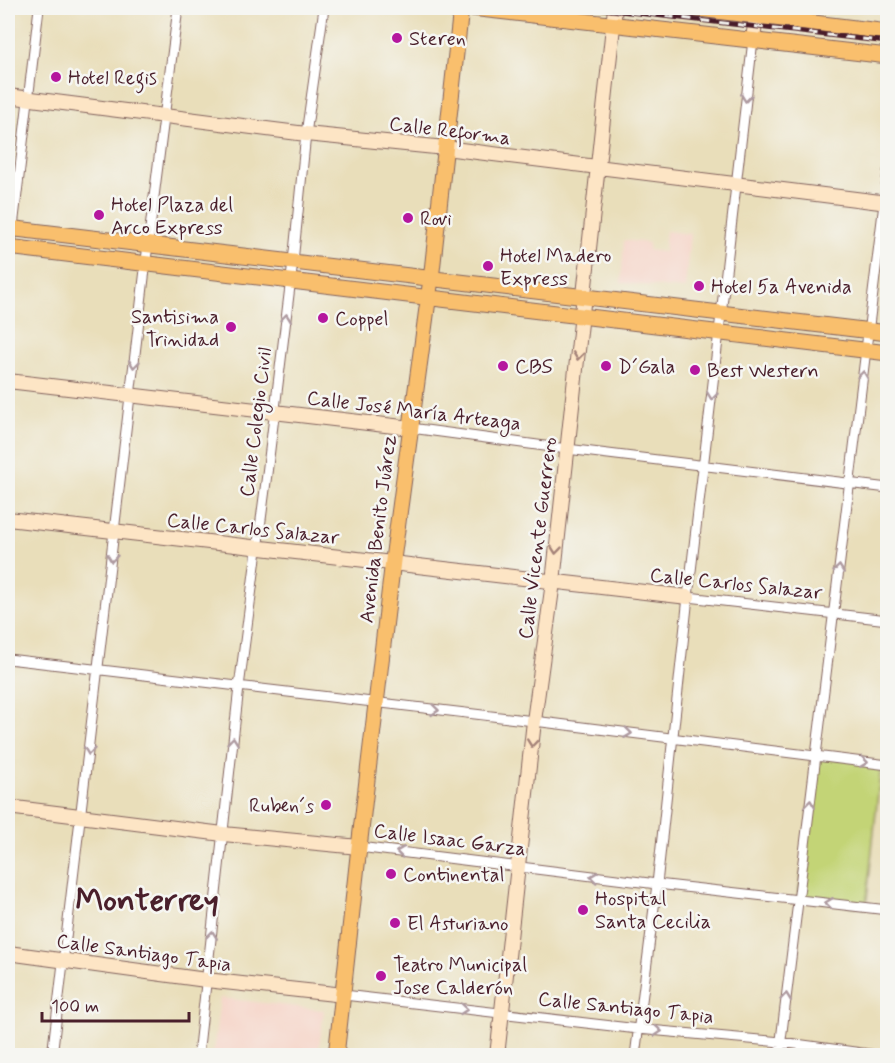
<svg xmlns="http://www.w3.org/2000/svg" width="895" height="1063" font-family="Mynerve,sans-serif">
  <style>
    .built { fill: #f6d2c5 }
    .green { fill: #c3d476; stroke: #867a50; stroke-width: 1.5 }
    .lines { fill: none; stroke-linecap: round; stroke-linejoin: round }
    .street-casing { stroke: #82625d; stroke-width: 11 }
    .secondary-casing { stroke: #82625d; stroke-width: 16 }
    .primary-casing { stroke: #82625d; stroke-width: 17 }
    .street { stroke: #fff; stroke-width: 9 }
    .secondary { stroke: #fde5c5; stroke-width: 14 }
    .primary { stroke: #f9bf6d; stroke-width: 15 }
    .rail-casing { stroke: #4a1f2b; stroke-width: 5 }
    .rail { stroke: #f6f6f2; stroke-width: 3; stroke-dasharray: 9; stroke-linecap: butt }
    .oneway { stroke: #ae9aa0 }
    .oneway2 { stroke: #a48278 }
    .poi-dot { fill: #b5179e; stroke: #f6f6f2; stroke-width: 2 }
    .labels { text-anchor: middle; stroke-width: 5; stroke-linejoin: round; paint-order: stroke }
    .poi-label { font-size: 20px; fill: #4a1f2b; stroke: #f6f6f2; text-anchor: start }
    .street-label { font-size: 20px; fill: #4a1f2b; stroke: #f6f6f2 }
    .town-label { font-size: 32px; font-weight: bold; fill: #4a1f2b; stroke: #f6f6f2 }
  </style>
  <rect width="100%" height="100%" fill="#f6f6f2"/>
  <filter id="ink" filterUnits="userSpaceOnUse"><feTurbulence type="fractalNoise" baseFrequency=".0167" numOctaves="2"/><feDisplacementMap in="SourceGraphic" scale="12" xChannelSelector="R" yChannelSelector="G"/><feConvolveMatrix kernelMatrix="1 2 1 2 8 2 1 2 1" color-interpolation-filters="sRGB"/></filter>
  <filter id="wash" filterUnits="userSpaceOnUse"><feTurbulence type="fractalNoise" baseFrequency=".008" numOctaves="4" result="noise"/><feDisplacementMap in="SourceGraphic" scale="24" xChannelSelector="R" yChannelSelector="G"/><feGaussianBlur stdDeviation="1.35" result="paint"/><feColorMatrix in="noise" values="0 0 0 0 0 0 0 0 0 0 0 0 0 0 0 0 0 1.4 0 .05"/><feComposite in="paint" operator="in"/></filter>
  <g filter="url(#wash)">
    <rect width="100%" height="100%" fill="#e9deba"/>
    <path class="built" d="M666,231l24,3 -5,55 -64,-6 3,-43 25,3 -1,7 16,2z
      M220,998l104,12 -6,45h-105z"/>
    <path class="green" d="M816,756l65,8 -15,144 -68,-9z"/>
  </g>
  <g filter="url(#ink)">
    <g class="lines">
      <g class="street-casing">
        <path id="street" d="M8,269l31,-261
          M411,428l156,21 321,39
          M688,597l200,23
          M8,659l526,62 354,44
          M359,847l298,37 231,26
          M344,995l294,34 143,13 103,14
          M52,1056l96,-812 30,-236
          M198,1056l41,-369 28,-213 26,-212 13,-128 18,-126
          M635,1056l22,-172 31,-287 65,-557
          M779,1056l109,-885"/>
      </g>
      <g class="secondary-casing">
        <path id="secondary" d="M783,8l16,13
          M753,40l4,-32
          M8,96l298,38 139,14 443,55
          M8,381l403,47
          M8,519l680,78
          M8,807l215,27 136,13
          M8,953l198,27 138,15
          M497,1056l37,-335 19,-139 62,-574"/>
      </g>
      <g class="primary-casing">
        <path id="primary" d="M471,8l417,48
          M691,8l197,24
          M8,228l880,105
          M8,247l880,106
          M336,1056l22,-200 36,-304 38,-281 29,-263"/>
      </g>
      <use href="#street" class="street"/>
      <use href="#secondary" class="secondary"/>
      <use href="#primary" class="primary"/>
      <g class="rail-casing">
        <path id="rail" d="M594,8l294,34"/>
      </g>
      <use href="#rail" class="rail"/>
    </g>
    <defs><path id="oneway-chevron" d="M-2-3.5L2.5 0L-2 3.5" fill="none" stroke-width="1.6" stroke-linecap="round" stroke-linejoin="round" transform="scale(1.5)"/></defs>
    <g class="oneway">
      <use href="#oneway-chevron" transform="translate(746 98) rotate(97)"/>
      <use href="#oneway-chevron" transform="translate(286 318) rotate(-83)"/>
      <use href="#oneway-chevron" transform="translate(134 364) rotate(97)"/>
      <use href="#oneway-chevron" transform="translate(863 375) rotate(-83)"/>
      <use href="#oneway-chevron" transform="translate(712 396) rotate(97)"/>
      <use href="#oneway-chevron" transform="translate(112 558) rotate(97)"/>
      <use href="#oneway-chevron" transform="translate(839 569) rotate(-83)"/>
      <use href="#oneway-chevron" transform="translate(435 710) rotate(6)"/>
      <use href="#oneway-chevron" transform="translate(628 733) rotate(7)"/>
      <use href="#oneway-chevron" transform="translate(233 741) rotate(-84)"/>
      <use href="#oneway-chevron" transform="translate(89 751) rotate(97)"/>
      <use href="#oneway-chevron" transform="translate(864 762) rotate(7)"/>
      <use href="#oneway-chevron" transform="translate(810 804) rotate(-83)"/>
      <use href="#oneway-chevron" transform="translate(400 852) rotate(-173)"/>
      <use href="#oneway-chevron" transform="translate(594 877) rotate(-173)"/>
      <use href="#oneway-chevron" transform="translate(829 903) rotate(-173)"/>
      <use href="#oneway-chevron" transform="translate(212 935) rotate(-83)"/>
      <use href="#oneway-chevron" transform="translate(786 997) rotate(-83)"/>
      <use href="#oneway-chevron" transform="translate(464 1009) rotate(6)"/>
      <use href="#oneway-chevron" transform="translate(658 1031) rotate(5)"/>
    </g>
    <g class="oneway2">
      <use href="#oneway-chevron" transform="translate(578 356) rotate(97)"/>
      <use href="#oneway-chevron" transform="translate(556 550) rotate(96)"/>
      <use href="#oneway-chevron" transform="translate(532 743) rotate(96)"/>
    </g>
  </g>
  <g class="poi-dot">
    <circle cx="397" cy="38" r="6"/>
    <circle cx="56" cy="77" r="6"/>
    <circle cx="99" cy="215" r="6"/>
    <circle cx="408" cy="218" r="6"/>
    <circle cx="488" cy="266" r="6"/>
    <circle cx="699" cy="286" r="6"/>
    <circle cx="323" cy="318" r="6"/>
    <circle cx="231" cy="327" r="6"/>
    <circle cx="503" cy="366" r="6"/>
    <circle cx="606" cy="366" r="6"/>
    <circle cx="695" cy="370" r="6"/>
    <circle cx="326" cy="805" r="6"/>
    <circle cx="391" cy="874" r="6"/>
    <circle cx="583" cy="910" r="6"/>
    <circle cx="395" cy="923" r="6"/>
    <circle cx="381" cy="976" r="6"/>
  </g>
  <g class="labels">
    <g class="poi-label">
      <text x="409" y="45">Steren</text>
      <text x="68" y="84">Hotel Regis</text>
      <text x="111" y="211">Hotel Plaza del<tspan x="111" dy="23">Arco Express</tspan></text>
      <text x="420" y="225">Rovi</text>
      <text x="500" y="262">Hotel Madero<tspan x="500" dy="23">Express</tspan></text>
      <text x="711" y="293">Hotel 5a Avenida</text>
      <text x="219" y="323" text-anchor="end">Santisima<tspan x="219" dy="23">Trinidad</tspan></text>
      <text x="335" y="325">Coppel</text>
      <text x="515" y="373">CBS</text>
      <text x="618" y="373">D´Gala</text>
      <text x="707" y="377">Best Western</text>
      <text x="314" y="812" text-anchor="end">Ruben´s</text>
      <text x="403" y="881">Continental</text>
      <text x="595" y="905">Hospital<tspan x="595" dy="23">Santa Cecilia</tspan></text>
      <text x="407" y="930">El Asturiano</text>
      <text x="393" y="971">Teatro Municipal<tspan x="393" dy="23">Jose Calderón</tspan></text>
    </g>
    <g class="street-label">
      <text transform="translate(450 130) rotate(7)" y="7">Calle Reforma</text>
      <text transform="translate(414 410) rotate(7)" y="7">Calle José María Arteaga</text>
      <text transform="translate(255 422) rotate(-83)" y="7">Calle Colegio Civil</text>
      <text transform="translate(253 528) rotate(6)" y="7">Calle Carlos Salazar</text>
      <text transform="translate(377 529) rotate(-83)" y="7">Avenida Benito Juárez</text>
      <text transform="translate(537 538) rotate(-83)" y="7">Calle Vicente Guerrero</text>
      <text transform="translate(736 583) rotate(6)" y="7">Calle Carlos Salazar</text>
      <text transform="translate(450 839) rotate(7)" y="7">Calle Isaac Garza</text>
      <text transform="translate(144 952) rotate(8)" y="7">Calle Santiago Tapia</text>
      <text transform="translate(626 1007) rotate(6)" y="7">Calle Santiago Tapia</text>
    </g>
    <g class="town-label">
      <text x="147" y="910">Monterrey</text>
    </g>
  </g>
  <rect width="895" height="1063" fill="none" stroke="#f6f6f2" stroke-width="30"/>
  <path d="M42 1012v9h147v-9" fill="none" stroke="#4a1f2b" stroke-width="3"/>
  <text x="51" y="1012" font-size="18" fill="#4a1f2b" stroke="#f6f6f2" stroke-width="4.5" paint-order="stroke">100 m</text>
</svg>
